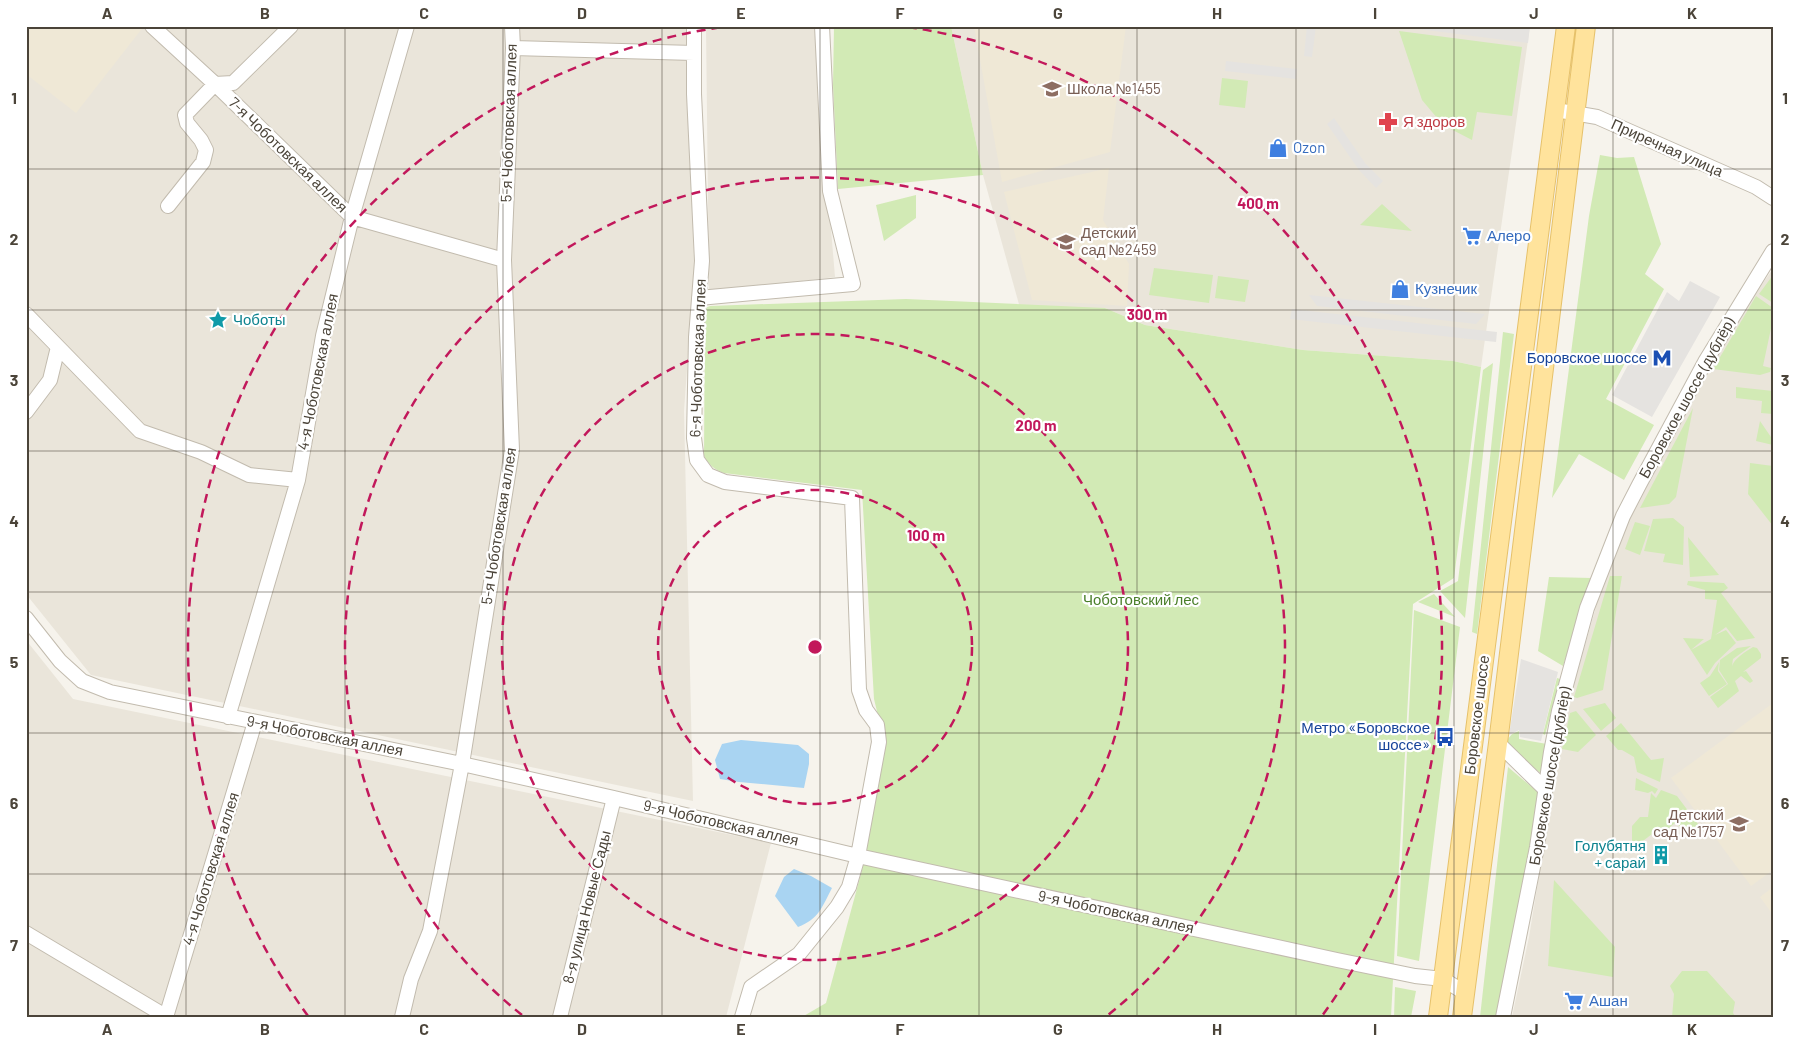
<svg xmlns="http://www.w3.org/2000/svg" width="1799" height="1043" font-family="Barlow,sans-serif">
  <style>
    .residential { fill: #eae5da }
    .education { fill: #efe8d6 }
    .green { fill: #d2eab5 }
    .parking { fill: #e5e3e0 }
    .water { fill: #a9d4f2 }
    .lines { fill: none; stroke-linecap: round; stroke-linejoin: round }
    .minor-casing { stroke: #c2bbae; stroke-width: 16 }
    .major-casing { stroke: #e6c16a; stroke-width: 20 }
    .minor { stroke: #fff; stroke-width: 14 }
    .major { stroke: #ffe39c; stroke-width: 18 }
    .grid { fill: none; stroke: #4b4439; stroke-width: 1; stroke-opacity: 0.55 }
    .ring { fill: none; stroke: #c2185b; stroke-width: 2.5; stroke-dasharray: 9 6 }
    .labels { text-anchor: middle; stroke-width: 4.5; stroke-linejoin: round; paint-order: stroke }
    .education-label { font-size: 15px; fill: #785e54; stroke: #fff; text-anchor: start }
    .health-label { font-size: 15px; fill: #be3a42; stroke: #fff; text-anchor: start }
    .street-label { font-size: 15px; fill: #4b4439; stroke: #fff }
    .shop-label { font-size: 15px; fill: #366cbe; stroke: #fff; text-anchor: start }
    .culture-label { font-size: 15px; fill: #0d838f; stroke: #fff; text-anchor: start }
    .transit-label { font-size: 15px; fill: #164399; stroke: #fff; text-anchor: end }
    .park-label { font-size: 15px; fill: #4a7f2a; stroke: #fff }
    .centre { fill: #c2185b; stroke: #fff; stroke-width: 2.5 }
    .ring-label { font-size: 15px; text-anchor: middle; font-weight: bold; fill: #c2185b; stroke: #fff; stroke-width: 4.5; stroke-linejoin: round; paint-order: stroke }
    .neatline { fill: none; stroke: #4b4439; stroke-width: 2 }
    .grid-label { font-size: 16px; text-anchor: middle; font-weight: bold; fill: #4b4439 }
  </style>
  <rect width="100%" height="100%" fill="#f6f3ec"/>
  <path class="residential" d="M26,26h666l2,246 -10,139 9,390 -602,-126 -65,-81z
    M706,26h108l21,251 -126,15z
    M951,26h579l-49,341 -28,-6 -150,-11 -158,-25 -40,-17h-85l-37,-133z
    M1773,269v748h-261l17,-80 33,-201 7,-35 29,-101 26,-72 84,-161 46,-72z
    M26,640l47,59 698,144 -45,174h-700z"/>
  <path class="education" d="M26,26h118l-68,87 -50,-39z
    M974,26h152l-16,126 -108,30z
    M1109,168l-6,52 26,44 -2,42 -95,-6 -28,-108z
    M1773,703v167l-22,16 -80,-108z
    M1773,887v28l-13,-18z"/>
  <path class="green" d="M834,26h117l32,149 -145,14 -5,-104z
    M1399,31l123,16 -10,69 -35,-4 -5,28 -29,-15 -21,-25z
    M1222,78l26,3 -3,27 -26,-3z
    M1600,155l17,3 17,-1 27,87 -16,30 19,15 -58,110 48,26 -30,55 -45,-26 -27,44 37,-282z
    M916,195v23l-32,23 -8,-36z
    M1382,204l30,27 -52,-6z
    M1154,268l59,7 -4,28 -60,-8z
    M1773,275v28l-14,-9z
    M1218,276l31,4 -4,22 -30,-4z
    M1756,296l17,12v11l-10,47 8,2 -1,4 -10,3 -47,-6z
    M906,299l199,9 40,17 158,25 150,11 28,6 -27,211 -41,26 -22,413h-589l24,-14 36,-133 20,-138 -8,-33 -12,-209 -138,-17c-9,-3 -16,-9 -20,-17l1,-148 5,-2z
    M1503,332l11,2 -37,300 -5,-2z
    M1493,363l-28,255 -25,-27 18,-10 25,-211z
    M1736,387l37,4v23l-12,-1 1,-12 -26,-3z
    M1693,408l-17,89 -7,7 -29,4z
    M1760,421l13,19v5l-17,-4z
    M1750,463l23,3v60l-25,-32z
    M1673,518l11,9 -1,38 -20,-3 2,-8 -21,-3 9,-32z
    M1635,522l15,4 -10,29 -15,-6z
    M1688,537l31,38 -29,2z
    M1610,576h12l-19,114 -26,8 -3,-1z
    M1549,577l43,1 -29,88 -25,-15z
    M1688,581l36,2 4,5 -7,5 34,45 -18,3 -11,-14 -11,8 11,-5 10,13 -21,20 -8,12 -24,-37 21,1 -13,11 20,-11 6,-39 -12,-1v-9l-18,-5z
    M1434,594l21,23 -37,-15z
    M1414,610l46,17 -41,334 -22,-5z
    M1751,646l-18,13 -1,7c2,-7 13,-14 21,-19l4,1 4,6v4l-18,14 3,-1 7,10 -3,2 -9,-7 -6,5 4,10 -21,17 -8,-11 18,-13 -9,-14 1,-10 17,-12z
    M1719,662l-1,9 9,13 -18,12 -9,-13 10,-7z
    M1557,678l3,1 -15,56 -2,-1z
    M1605,703l11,15 -15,13 -18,-22z
    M1576,711l20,24 -18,17 -16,-3 8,-36z
    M1621,723l30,37 13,-2 -4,24 -23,-10 -3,-15 -12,-7h-4l-12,-14z
    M1519,731v8l28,5 -5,30 -30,-22 -5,-12 5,-6z
    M1508,767l32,27 -44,223h-16z
    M1636,778l22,11 -3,5 -3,-3 -4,2 -13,-3z
    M1661,790l16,6 24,32 -9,6 -17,-11 -15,12 -4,-4 -21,16 -3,-5v-16l8,-9h8l3,-24 5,5z
    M1554,880l61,67 -2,30 -65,-11z
    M1682,971h25l28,31 -2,11 3,4h-64l2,-23 -4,-8z
    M1395,987l21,4 -5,26h-17z"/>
  <path class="parking" d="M1307,26h9l-4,31 -8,-1z
    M1395,26h135l-2,17z
    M1226,61l71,8 -1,10 -71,-8z
    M1334,118l31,45 18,18 -7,7 -17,-18 -32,-46z
    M1690,281l30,16 -68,120 -40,-22 55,-103 12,9z
    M1309,295l176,19 -9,10 -159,-18z
    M1292,309l205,23 -1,10 -206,-23z
    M1521,659l37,13 -17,69 -21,-4 -1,-7 -10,5z"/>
  <path class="water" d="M741,740l57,5 11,9v10l-5,24 -65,-6 -19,-3 -5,-19 7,-16z
    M794,869l17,7 21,12c-10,19 -13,31 -34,39l-23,-31 9,-19z"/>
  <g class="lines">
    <g class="minor-casing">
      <path id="minor" d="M152,26l63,58 137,133 152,43
        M694,26v68l8,167 -6,76 -2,101 3,22 11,15 17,7 127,16 7,192 7,20 11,15 2,17 -21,114 -9,31 -12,20 -38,47 -48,33 -9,30
        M513,48l181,5
        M1556,110l41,7 159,70 17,11
        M168,206l35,-44 3,-12 -5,-10 -14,-17 -2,-8 30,-31 18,-1 58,-57
        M699,298l154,-14 -23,-93 -8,-165
        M26,314l114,117 61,21 48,23 49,5
        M26,412l24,-32 8,-33
        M26,618l34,43 22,20 28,11 352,72 152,34 244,58 479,104 78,16 28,3 22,14
        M228,717l70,-237 25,-144 29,-119 55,-191
        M1498,743l47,46
        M26,933l141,84
        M166,1017l89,-295
        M402,1017l9,-38 19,-48 32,-167 50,-314 -8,-190 9,-212 -1,-22
        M560,1017l54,-219
        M1503,1017l34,-170 14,-95 8,-41 28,-103 36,-92 16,-31 66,-123 68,-111"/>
    </g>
    <g class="major-casing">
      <path id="major" d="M1438,1017l128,-991
        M1462,1017l36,-274 88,-717"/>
    </g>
    <use href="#minor" class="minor"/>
    <use href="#major" class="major"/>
  </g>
  <path class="grid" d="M186,26v991M345,26v991M503,26v991M662,26v991M820,26v991M979,26v991M1137,26v991M1296,26v991M1454,26v991M1613,26v991M26,169h1747M26,310h1747M26,451h1747M26,592h1747M26,733h1747M26,874h1747"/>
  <g class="ring">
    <circle cx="815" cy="647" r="157"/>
    <circle cx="815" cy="647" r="313"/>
    <path d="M522 1015A470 470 0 1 1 1108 1015"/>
    <path d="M308 1016A627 627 0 0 1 722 27M908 27A627 627 0 0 1 1322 1016"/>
  </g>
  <defs>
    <g id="school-bare" transform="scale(1.5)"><path d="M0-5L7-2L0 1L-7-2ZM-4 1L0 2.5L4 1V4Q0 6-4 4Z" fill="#8d6e63" stroke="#fff" stroke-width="2.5" paint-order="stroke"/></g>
    <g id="pharmacy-bare" transform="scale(1.5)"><path d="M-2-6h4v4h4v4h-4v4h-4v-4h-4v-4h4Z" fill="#e0444e" stroke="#fff" stroke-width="2.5" paint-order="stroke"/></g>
    <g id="shop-bare" transform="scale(1.5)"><path d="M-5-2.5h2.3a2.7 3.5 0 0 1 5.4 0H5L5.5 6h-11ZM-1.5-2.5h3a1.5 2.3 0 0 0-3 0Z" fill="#3f7fe0" stroke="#fff" stroke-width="2.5" paint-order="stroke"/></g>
    <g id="supermarket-bare" transform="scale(1.5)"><path d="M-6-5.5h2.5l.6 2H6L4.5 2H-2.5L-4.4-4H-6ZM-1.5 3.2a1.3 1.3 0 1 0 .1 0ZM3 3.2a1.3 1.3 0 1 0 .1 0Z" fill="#3f7fe0" stroke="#fff" stroke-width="2.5" paint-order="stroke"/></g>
    <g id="sight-bare" transform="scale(1.5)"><path d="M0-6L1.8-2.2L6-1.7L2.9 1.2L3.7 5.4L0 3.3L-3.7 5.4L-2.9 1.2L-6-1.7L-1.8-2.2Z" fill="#0f9aa8" stroke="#fff" stroke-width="2.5" paint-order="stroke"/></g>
    <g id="metro-bare" transform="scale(1.5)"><path d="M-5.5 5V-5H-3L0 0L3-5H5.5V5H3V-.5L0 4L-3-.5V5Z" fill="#1a4fb4" stroke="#fff" stroke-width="2.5" paint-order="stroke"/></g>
    <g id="bus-bare" transform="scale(1.5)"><path d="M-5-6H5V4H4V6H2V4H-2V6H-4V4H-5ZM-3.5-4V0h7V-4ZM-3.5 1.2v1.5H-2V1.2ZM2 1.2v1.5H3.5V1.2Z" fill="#1a4fb4" stroke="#fff" stroke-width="2.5" paint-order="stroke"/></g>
    <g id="building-bare" transform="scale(1.5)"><path d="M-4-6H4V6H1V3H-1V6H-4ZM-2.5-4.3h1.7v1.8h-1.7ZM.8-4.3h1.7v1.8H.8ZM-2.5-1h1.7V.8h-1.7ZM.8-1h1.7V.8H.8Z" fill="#0f9aa8" stroke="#fff" stroke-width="2.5" paint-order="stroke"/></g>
  </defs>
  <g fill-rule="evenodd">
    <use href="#school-bare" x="1052" y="89"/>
    <use href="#pharmacy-bare" x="1388" y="122"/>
    <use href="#shop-bare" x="1278" y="148"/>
    <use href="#supermarket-bare" x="1472" y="236"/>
    <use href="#school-bare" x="1066" y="242"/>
    <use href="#shop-bare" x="1400" y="289"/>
    <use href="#sight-bare" x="218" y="320"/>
    <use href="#metro-bare" x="1662" y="358"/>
    <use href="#bus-bare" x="1445" y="737"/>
    <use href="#school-bare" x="1739" y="824"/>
    <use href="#building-bare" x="1661" y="855"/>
    <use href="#supermarket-bare" x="1574" y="1001"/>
  </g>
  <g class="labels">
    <g class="education-label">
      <text x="1067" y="94">Школа №1455</text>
      <text x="1081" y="238">Детский<tspan x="1081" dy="17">сад №2459</tspan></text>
      <text x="1724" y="820" text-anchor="end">Детский<tspan x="1724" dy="17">сад №1757</tspan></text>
    </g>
    <g class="health-label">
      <text x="1403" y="127">Я здоров</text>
    </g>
    <g class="street-label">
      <text transform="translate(509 123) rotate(-88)" y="5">5-я Чоботовская аллея</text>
      <text transform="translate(1667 148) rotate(24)" y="5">Приречная улица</text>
      <text transform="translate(288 155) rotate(44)" y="5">7-я Чоботовская аллея</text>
      <text transform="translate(698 358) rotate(-88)" y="5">6-я Чоботовская аллея</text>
      <text transform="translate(318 372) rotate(-79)" y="5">4-я Чоботовская аллея</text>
      <text transform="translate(1687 398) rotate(-61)" y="5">Боровское шоссе (дублёр)</text>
      <text transform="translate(499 526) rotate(-81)" y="5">5-я Чоботовская аллея</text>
      <text transform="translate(1477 715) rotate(-83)" y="5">Боровское шоссе</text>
      <text transform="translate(325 736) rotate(11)" y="5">9-я Чоботовская аллея</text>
      <text transform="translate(1550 776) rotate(-80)" y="5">Боровское шоссе (дублёр)</text>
      <text transform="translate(721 823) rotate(13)" y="5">9-я Чоботовская аллея</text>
      <text transform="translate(211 869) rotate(-73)" y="5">4-я Чоботовская аллея</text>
      <text transform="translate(587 907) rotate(-76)" y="5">8-я улица Новые Сады</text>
      <text transform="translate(1116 912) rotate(12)" y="5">9-я Чоботовская аллея</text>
    </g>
    <g class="shop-label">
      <text x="1293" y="153">Ozon</text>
      <text x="1487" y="241">Алеро</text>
      <text x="1415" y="294">Кузнечик</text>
      <text x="1589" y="1006">Ашан</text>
    </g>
    <g class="culture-label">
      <text x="233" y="325">Чоботы</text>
      <text x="1646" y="851" text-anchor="end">Голубятня<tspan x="1646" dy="17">+ сарай</tspan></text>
    </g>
    <g class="transit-label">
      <text x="1647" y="363">Боровское шоссе</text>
      <text x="1430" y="733">Метро «Боровское<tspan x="1430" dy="17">шоссе»</tspan></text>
    </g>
    <g class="park-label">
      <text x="1141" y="605">Чоботовский лес</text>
    </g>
  </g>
  <circle cx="815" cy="647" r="8" class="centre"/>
  <g class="ring-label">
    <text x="1258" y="209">400 m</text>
    <text x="1147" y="320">300 m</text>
    <text x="1036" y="431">200 m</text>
    <text x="926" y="541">100 m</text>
  </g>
  <rect width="1799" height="1043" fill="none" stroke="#ffffff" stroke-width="55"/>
  <rect x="28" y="28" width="1744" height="988" class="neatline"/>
  <g class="grid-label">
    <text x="107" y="19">A</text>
    <text x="265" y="19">B</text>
    <text x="424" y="19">C</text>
    <text x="582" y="19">D</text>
    <text x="741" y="19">E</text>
    <text x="900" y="19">F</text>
    <text x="1058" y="19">G</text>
    <text x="1217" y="19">H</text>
    <text x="1375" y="19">I</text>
    <text x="1534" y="19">J</text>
    <text x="1692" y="19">K</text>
    <text x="14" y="104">1</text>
    <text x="1785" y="104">1</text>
    <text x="14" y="245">2</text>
    <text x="1785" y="245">2</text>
    <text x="14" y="386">3</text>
    <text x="1785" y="386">3</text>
    <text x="14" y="527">4</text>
    <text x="1785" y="527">4</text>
    <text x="14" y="668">5</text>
    <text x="1785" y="668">5</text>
    <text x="14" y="809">6</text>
    <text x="1785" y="809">6</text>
    <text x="14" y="951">7</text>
    <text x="1785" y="951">7</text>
    <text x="107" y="1035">A</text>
    <text x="265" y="1035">B</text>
    <text x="424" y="1035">C</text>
    <text x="582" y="1035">D</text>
    <text x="741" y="1035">E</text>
    <text x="900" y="1035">F</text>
    <text x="1058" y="1035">G</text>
    <text x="1217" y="1035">H</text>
    <text x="1375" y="1035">I</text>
    <text x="1534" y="1035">J</text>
    <text x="1692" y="1035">K</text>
  </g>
</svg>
